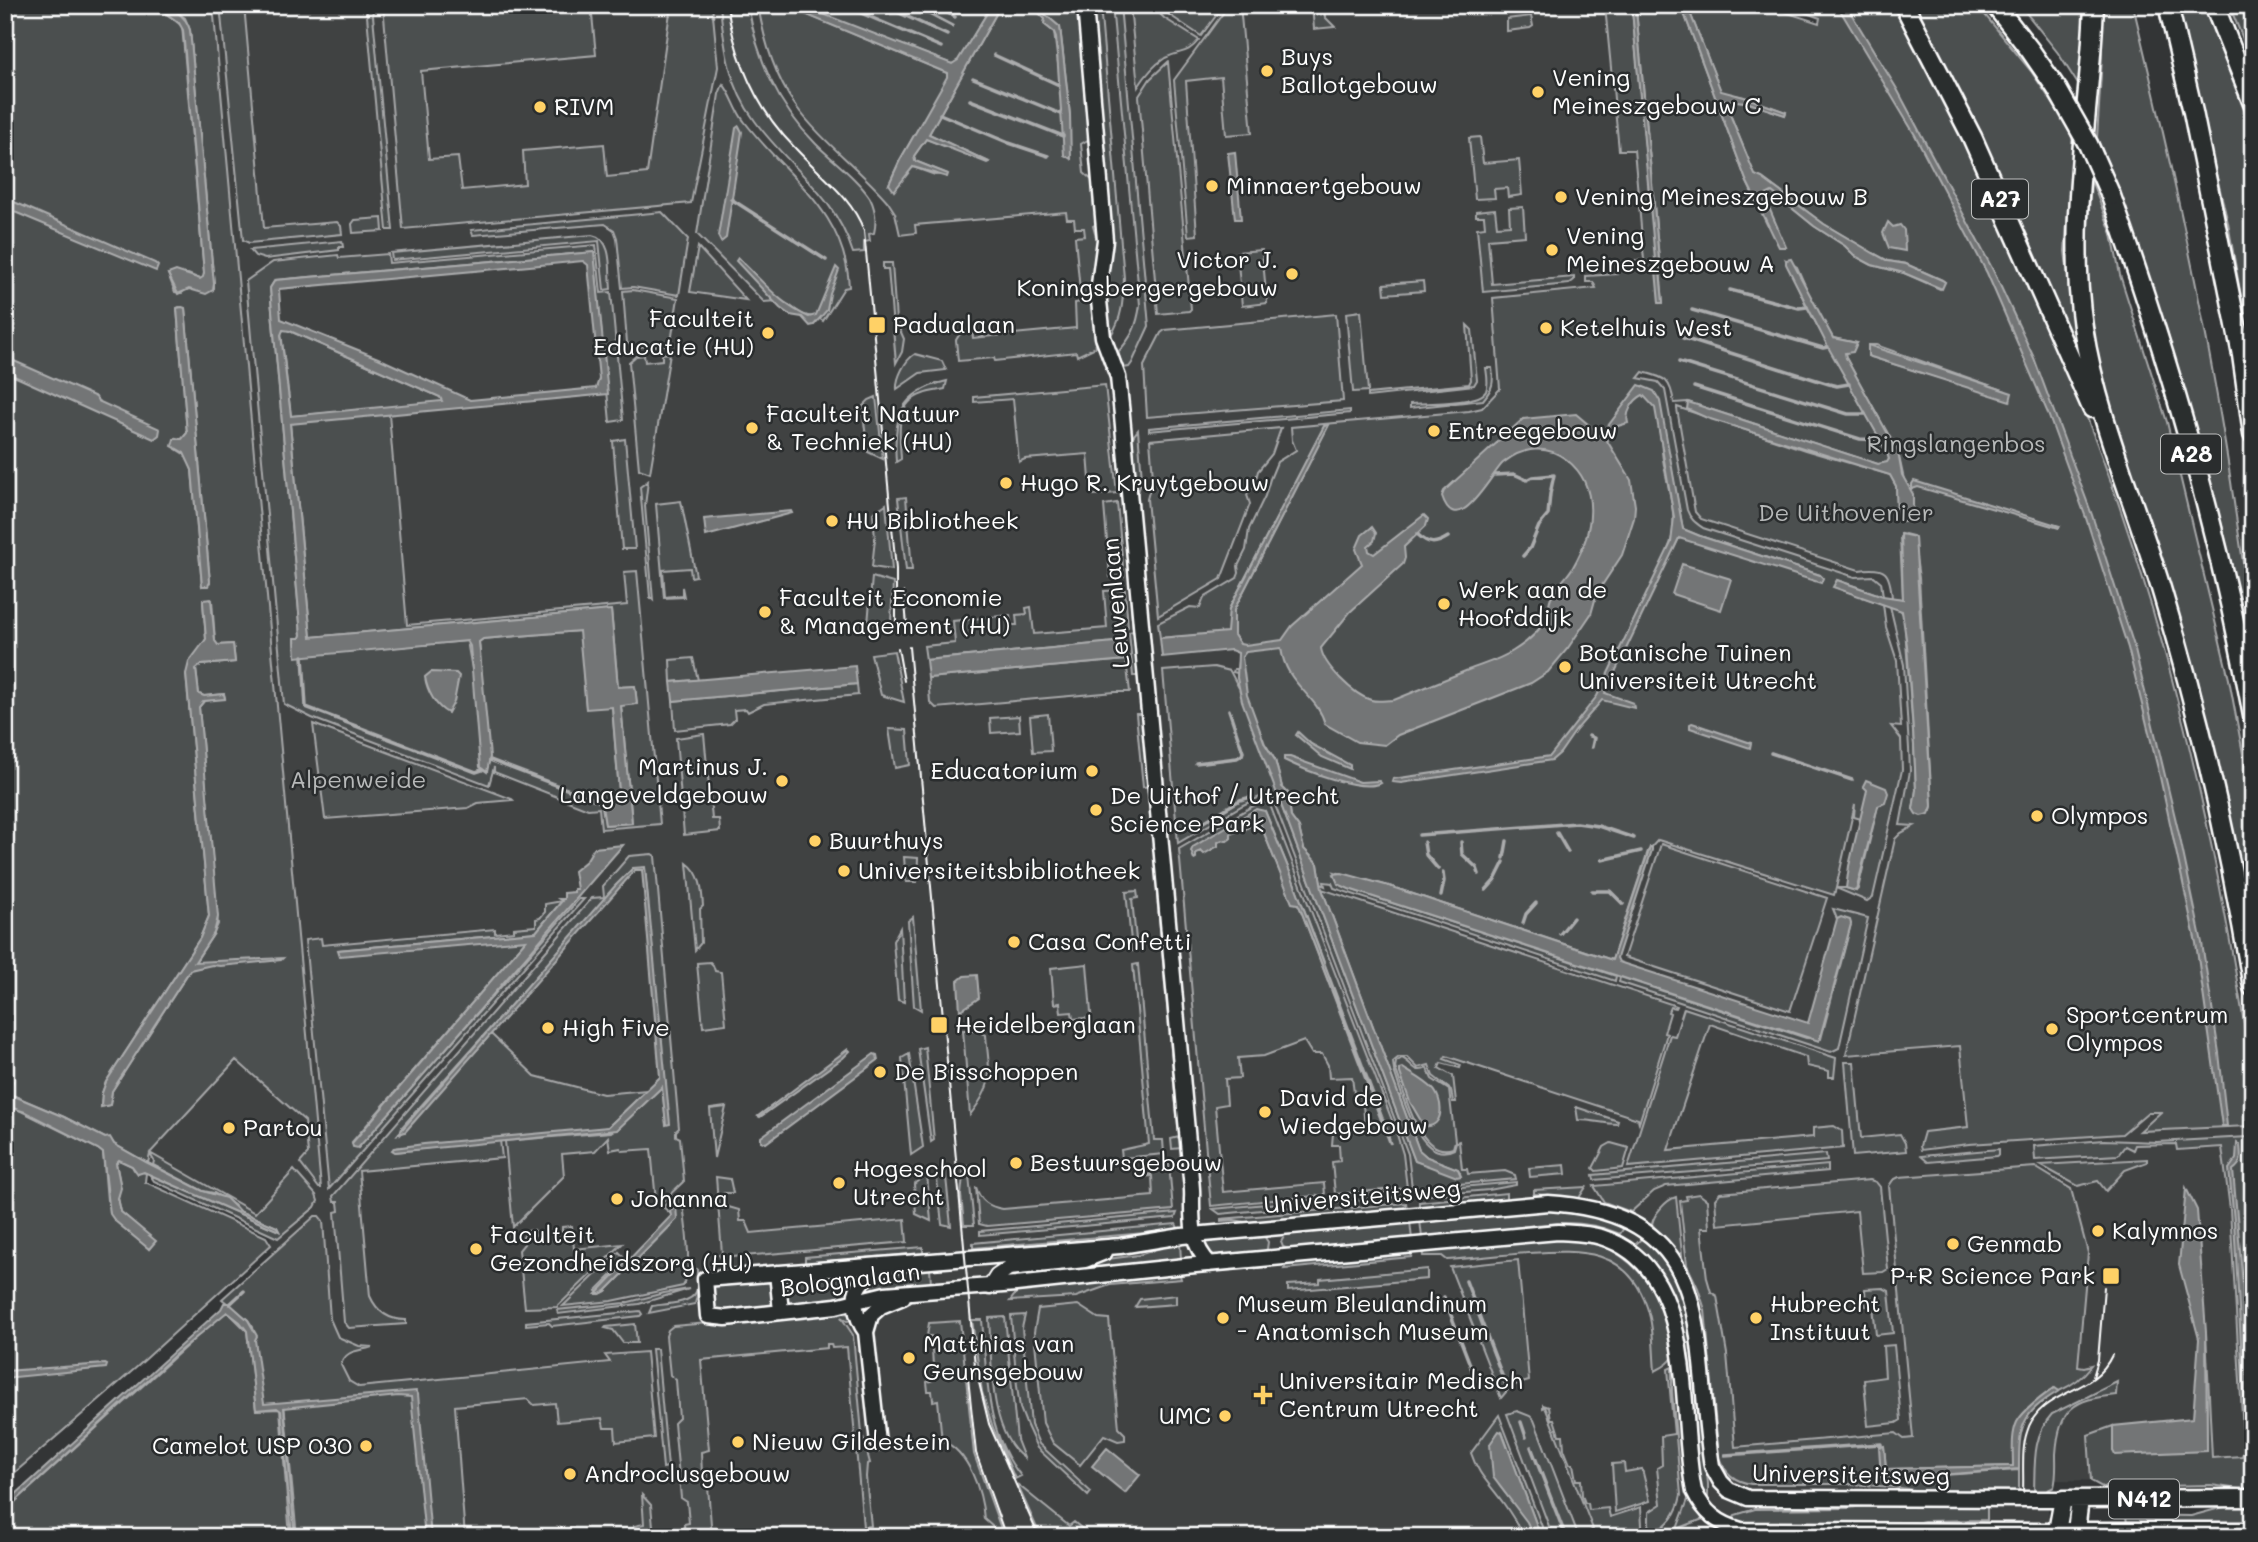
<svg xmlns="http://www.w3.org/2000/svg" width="2258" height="1542" font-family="Mali,sans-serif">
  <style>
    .built { fill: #404243 }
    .green { fill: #4c4f50; stroke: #a6a7a8; stroke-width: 2; fill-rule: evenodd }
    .water { fill: #737576; stroke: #abacad; stroke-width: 2; fill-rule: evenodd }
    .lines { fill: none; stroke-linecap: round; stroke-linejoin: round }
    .stream { stroke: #abacad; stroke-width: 3.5 }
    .secondary-casing { stroke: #fff; stroke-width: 19 }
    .primary-casing { stroke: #fff; stroke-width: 21 }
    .highway-casing { stroke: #fff; stroke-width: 23 }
    .secondary { stroke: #2a2d2e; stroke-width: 14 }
    .primary { stroke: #2a2d2e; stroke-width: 16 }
    .highway { stroke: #2a2d2e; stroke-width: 18 }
    .tram { stroke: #fff; stroke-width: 2 }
    .highway-bridge-casing { stroke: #fff; stroke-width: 23; stroke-linecap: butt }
    .highway-bridge { stroke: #2a2d2e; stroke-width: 18 }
    .poi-dot { fill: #ffd166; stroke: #2a2d2e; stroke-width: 2.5 }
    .labels { text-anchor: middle; stroke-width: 5; stroke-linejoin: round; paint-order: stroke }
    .shield { fill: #2a2d2e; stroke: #bfc0c0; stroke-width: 2 }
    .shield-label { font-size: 23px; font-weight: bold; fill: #fff }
    .poi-label { font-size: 24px; fill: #fff; stroke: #2a2d2e; text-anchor: start }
    .park-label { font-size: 24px; fill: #b7b9b9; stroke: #2a2d2e }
    .street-label { font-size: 24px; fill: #fff; stroke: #2a2d2e }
  </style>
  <rect width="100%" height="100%" fill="#333536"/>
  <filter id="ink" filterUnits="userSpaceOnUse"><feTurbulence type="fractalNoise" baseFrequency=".0143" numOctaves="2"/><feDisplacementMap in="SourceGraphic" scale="14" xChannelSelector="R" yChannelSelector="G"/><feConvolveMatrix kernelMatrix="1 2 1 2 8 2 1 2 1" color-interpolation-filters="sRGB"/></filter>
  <g filter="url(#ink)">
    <path class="built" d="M5,5h1622l42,387 408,133 175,610 1,347 -206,-2 2,57h-1754l-25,-305 -178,-89 -87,-33z"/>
    <path class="green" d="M5,5h150l27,21 22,247v4l-4,2 -12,-5h-20l7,18 7,1 4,-4 28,-1v-4l-24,-254 -5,-12 -18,-13h46l108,1183h-2l-19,-25 8,-9 -3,-33 -69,-61 -86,93 105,60 39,-43 22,25 2,6 -3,6 -37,31 -124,-57 -4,-6 129,56 -2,-4 -38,-16 -5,-6 -20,-12 -11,-2 -50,-26 1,-4 -4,-7 -2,9 -34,-19 -4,-6h-5l-41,-21 -59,-25v-11l7,3 1,-3 -8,-3zM179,307l6,1 25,274 -8,4 -10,-116 -5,-14 -11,-7v-11l6,1 5,-6 -10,-125zM212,600l3,41 3,4 15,-1 2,18 -34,3 -5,4 3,25 5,2 20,-2 1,4 -21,3 -5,6 19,217 -4,9 -102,158 -2,14 -9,2 1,-14 4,-11 94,-144 9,-22 -23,-242 20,-35 -3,-37z
      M220,5h24l20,223 73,-6 4,4 1,8 -93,9 -6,-3z
      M366,5h6l21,225h-6z
      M383,5h208l5,50 -175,16 8,88 29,-2 4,33 63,-6 -2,-33 81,-7 3,33 40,-4 24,-168h41l6,62 -27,136 -288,26z
      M720,5h28c9,54 29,100 68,139 17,17 41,34 54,54 6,12 7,22 4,35l-5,1 1,7 -6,1v10l-11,1c-19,-60 -63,-84 -98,-132 -26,-34 -31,-74 -35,-116z
      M758,5h13l3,4v-4h22v5l151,63 1,4 -48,83 -11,24 16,-8 8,-9 22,8 13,-1 -33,-13 -1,-5 12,-17 63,23 -60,-28 72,-129h30l14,14 -1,5 10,8 16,127v-44l-10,-88 -26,-22h45l12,133 -10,6 3,29 11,10 4,40 -6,3 3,11 3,2 -8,61 5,47 -19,9 -1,-4 -81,9 -1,-3 -36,3 -2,-21 5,-8 11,-2 1,8 103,-10 -1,-25 6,-1 -6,-65 10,-1 -1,-8h-9l-1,-9h-7l-1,-7 -151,13 1,8 -16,2 -5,-22 -7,-11c-29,-34 -67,-61 -93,-97 -21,-30 -31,-64 -37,-100z
      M797,5h195l-34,56 -6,3z
      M1091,5h9l24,273c-1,20 -1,39 -13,57l-6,-45 7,-53z
      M1112,5h8l29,321 -17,37 -3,4 -6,1 -5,-16c14,-15 19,-26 22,-47z
      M1130,5h21l13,13 35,22c-12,15 -18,10 -34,18 -11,7 -20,18 -27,29z
      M1167,5h57l-23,31 -33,-22z
      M1229,5h11l12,128 -26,2 -5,-58 -35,4 11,154 -9,1 -14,-156z
      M1312,5h12l1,12 10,10 -21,2z
      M1601,5h80l65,175 27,57 -3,-23 -7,-18 9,-4 42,34 31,20 10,10 17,9 32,8 36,16 5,-7 -3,-2 -36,-16 -18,-3 -15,-8 -49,-29 -62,-46 -7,-2 -31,-77 22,3 39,13 1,-3 -42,-15 -23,-5 -34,-87h76l56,18 1,-5 -36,-13h109c64,122 126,246 178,373 93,224 147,465 182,704v409l-42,-6 -109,2 -11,-6 -3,-46 25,-9v25h94l-1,-119 6,126 30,-2 2,-6 -14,-241 -8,-62 -45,3 -1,-6 -41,1 -2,5 -8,-4 -7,9 -83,5 -1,-14 70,-6 53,2 91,-5v-11l-108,5 21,-19h-13l-26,22 -153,10 -48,6 -1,-4 4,-14 44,-5 -8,-81 -114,9 49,-216 6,-6 13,-7 -14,-1 10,-54 -1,-22 -5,-84 -14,-59 10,3 4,7 10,129 2,45 -3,19 18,2 1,-5 -13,-228 -6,-42 -8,-2 -5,3 3,62 -11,-1c-2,-26 -6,-32 -33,-28l-158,-51 -6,-7 -18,-103v-2l128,43 85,25 6,11 2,35h15l-15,-69 -52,-94 -1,-4 12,-11 -24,-5 -20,-34 -16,-37 -11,-7 20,45 80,145 3,9 -2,4 -9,1 -190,-62 -14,1c-4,-25 -9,-25 -31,-31l-5,6 20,4 7,8 22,120c3,9 9,13 16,18l152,49 19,-1 7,6 2,14 -46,-16 -3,7 49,17 3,23 11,34 4,66 -10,-1 10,13 1,31 -29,127 -6,4 -31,-13 -2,7 -176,-55 -10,11 -36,109 -223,-74 -54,-14 14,17 267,87 -1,5 -281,-93 -2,-5 -8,-1 1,4 -4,-2 -3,-20 -14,-15 -5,-21 -8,-11 -3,-24 -6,-6 -7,-27 -10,-16 15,58 135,359 42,14 3,-3 -2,-3 -31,-12 -8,-7 -97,-261 355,117 -1,2 -6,-1 -2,5 2,1 -6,20 3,1 -28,89 -1,-4 -192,-63 -2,3 17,6 -1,3 -19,-5 -2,5 14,8 3,26h-3l-2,-12 -18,-14 -4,-11 -11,3 -11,-11h-8l-6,5 1,9c8,22 25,96 60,78l2,-7 3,-1 3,28h5l1,5 37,-3 10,4 1,4 -104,9 -4,-34 -138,-362 -27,13 -65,38 -15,-172 51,-4 16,4 9,17 -2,-15 -4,-1 1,-3h3l3,-25 -6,-9v-25l94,-184 -4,1 -95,182 -1,24 -68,5 -2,-15 32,-16 10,1 4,-10 33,-20 2,-5 -1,-7 8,-16 3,-21 16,-33 5,-17 7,-17 19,-12 -4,-10 -1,-13 178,-16 13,-3 18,-19 -7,-91 103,-10 -3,-6h-7v-6l31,-2 -1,-11 28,-3 -10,-110h-15l-14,-144zM1632,10h4l1,10 26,282 -3,1zM1868,345h8l130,46 4,9 -142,-44zM1661,413l22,116 17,7 120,39 2,2 -1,5 -133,-43 -9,-1 -6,13 -5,-2c14,-30 -3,-66 -6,-97 -1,-13 -1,-26 -1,-39zM1868,790l15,13 -5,3 -20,83 -2,2 -10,-3h-10l19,-84 -1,13 7,2z
      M1909,5h68l54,66 35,52 7,17 -8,111 8,65 10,54z
      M2020,5h64l-3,84 -23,-36z
      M2101,5h32c38,158 74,317 98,477 9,65 22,129 22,194l-29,-143 -57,-202 -51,-149 -19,-44 5,-81z
      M2175,5h28l50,128v232l-25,-142z
      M2229,5h24v58z
      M1531,16l2,10 -3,2 -23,3v-12z
      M1168,62l23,247 -2,2 -31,3 -19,-218 11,-17z
      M723,84c9,10 12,26 21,37 42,56 102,89 105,166l-5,1 -21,33 -7,-5c-14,3 -21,-9 -33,-14 -6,-2 -13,0 -19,0l-67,-68 22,-140z
      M1480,137l3,26 36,-3 3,35 -14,2 -1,-9 -13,1 1,9 -20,1 -6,-61z
      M2091,180l21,54 8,41 47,147 62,257 24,128v156l-150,-571 -16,-96v-53z
      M1523,207l2,29 -37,3 4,45 82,-7v3l-5,4 -86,8 -6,-64 8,-1 -1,-11h-8v-5l19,-2 2,17 13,-1 -1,-17z
      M662,212l26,27 -9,56 -46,-8 -11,1 -5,-50 -3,-8 -9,-6 -132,11 -2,-5z
      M382,218l1,13 -30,2 -1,-9 3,-4z
      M592,235c22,4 17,36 19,54l-7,1 -5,-49 -207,19 -1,-7z
      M342,241l1,6h-4v3l-74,9 -10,-3 -5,-6z
      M596,245l5,48 10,-1 12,128 -13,2 -16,-170 -319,28 -5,8 31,347 -1,3 -5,1 1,17 171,-15 22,123 -10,-122 4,-3 97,-8 6,77 26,-2 7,85 -5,9h-12l3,25 27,-2 -11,-118 16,-1 -2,-18 -17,1 -7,-77 -300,27 -21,-214 99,-9 18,211 220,-20 -3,-33 13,-1 23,253 -59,5 -2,-21 -11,1 -94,-37v-5l-5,18 -177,-67 -28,-14 -38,-423 27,-19 65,-7 1,3 49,-4 1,9z
      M698,247l48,53 -56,-8z
      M1262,250l5,53 -25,3 -5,-54z
      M883,263h9l4,58 8,18 -2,13 -6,11 -8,-94h-5z
      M1423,281l1,10 -39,3 -1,-10z
      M633,290l45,8 -7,44 -2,3 -34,2 -8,-4 -4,-52z
      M1361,311l7,80 -15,1 -7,-79z
      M1336,314l7,87 -196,16 -3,-51 17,-33 4,-3z
      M1467,325l5,5 5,50 -3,5 -106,12v-3l101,-10 2,-4z
      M285,329l155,68 2,4 -3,2 -148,13 -10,-84z
      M670,353l-20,120 -11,-4 -10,-107 7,-6 8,-1 1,7 17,-2v-6z
      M915,354l27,7 4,9 -26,3 -23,16c-1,-11 8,-29 18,-35z
      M1486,368h6c2,15 1,20 -9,32l-73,8v-4c15,-1 70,0 76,-13 3,-7 1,-16 0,-23z
      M947,381l-2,8c-7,2 -15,2 -22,5 -30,10 -23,41 -22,65l-5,3c-3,-44 3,-70 51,-81z
      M1105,385l12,108 -23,2 -3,-3 -3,-38 -63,5 -6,3 -6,-63 -39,3v-5z
      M876,397l7,62 -15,-7 -6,-45 7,-7z
      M1350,410v3l-201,18v-3z
      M1281,428l-9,26 -14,17 -4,15 -7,9 3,9 -29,75 -63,37 -11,-117 6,-22 -3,-37z
      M1138,430l4,48 -5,18 7,81 -1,1 -12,-139z
      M625,439l10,110h-13l-9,-108z
      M648,481l-3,25 8,94 -3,-3 -10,-110z
      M906,497l6,73h-6l-8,-72z
      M681,501l15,75 -5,1 -1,-9 -27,2 2,27 17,-2v-8l2,10 -20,1 -8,-94z
      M1117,503l7,74h-14l-6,-72z
      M886,504l6,66 -20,-3 3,-28 -2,-26z
      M872,577l21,6 -2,39 -23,2z
      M1125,590l3,37 -5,1 2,13 -199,19 -2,-14 31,-3 -2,-22 57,-6 1,10h6l-1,-10 11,-1 -1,-6 5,-1 3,27 73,-6 -3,-37z
      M1130,591l8,85h-5l-4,-44 4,-1z
      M894,651l10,51 -23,-7 -10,-41z
      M693,658l5,22 -27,2 -1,-22z
      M1126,660l4,32h-15l-179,16 -6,-6 -2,-24z
      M857,684l1,11 -94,9 -16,8 -2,-3 -12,1 1,9 -5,5 -55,6 -2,-29z
      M1048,714l3,37 -18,1 -3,-36z
      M1136,714h6l8,72 -7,1z
      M1019,716l1,15 -29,2 -1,-15z
      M313,724l199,75 1,1 -35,3 -10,5 -143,11z
      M889,729l18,1 3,35 -15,3z
      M704,734l8,85h7l1,12 -36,4 -8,-97z
      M1267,802l3,3 125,323 8,26 4,34 -72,6 -3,-32 8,-1 -1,-16h-7l1,-12 32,-3 -2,-26h-2l-1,-12 -6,1 -2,-16 -23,1 -1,-13 -6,-11h-10l-8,-13 -40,15 -26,2 2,20 -15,1 2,25 -12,2 8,86 101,-9 1,12 -114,11 -32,-357 72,-42zM1265,811l27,66 96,255 2,12 -90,-236 -2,-4 -6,-2 -32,-79 -3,-3 -26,14v4l-4,3 -5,-1 -4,2v4l-14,7 -3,-2 -5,2z
      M1661,844l166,54 -37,113 -166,-54z
      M652,854l3,2 24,272 -3,3v5l4,2 4,43 -24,23 -4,-3 -5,-52 -29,2 -1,-3 -11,2 -2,-13 -13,14 -33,3 2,22 -51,51 -8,-86 106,-9 51,-45 4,37 -21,-256h-12l-231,259 -1,7 90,-100 44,42 68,18 44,-4 -39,37 -8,2 -206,19 2,4 104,-12 2,18 -143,13 11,125c7,16 19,24 36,24v4l-57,4 -5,-6 -9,-110 4,-1 -1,-9h-4l-1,-6 259,-298 12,-1 -1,-11 26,-30z
      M904,857l14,1 -1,24h-11z
      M687,863c14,10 15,27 16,43l-3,3 1,34 -6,7z
      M1137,891l1,7 -6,1 5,51 -5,1 -6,-59z
      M1157,896h3l22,252 -10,1 -1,-10 8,-2z
      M579,899h5l-255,290 -24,-249 16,-2 1,7 173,-16v4l19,-2v-3l22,-2v-7l4,-1 5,-6v-8l17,-3 -26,31 -198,18 188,-10 -174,202 6,6z
      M1833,909l35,9 -29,130 -8,4 -212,-70 1,-5 186,61 15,1 30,-115 -2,-4 -12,-1z
      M913,917l8,93 -7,-4 -6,-85z
      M900,928l4,74 -6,-2 -5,-59z
      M710,962l3,3 2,6 6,1 5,52 -23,3 -6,-64z
      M1087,964l5,61h4v4l-9,1 -2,-12 -12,1 -1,-7 -11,1 -1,-10 -6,1 -3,-36z
      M1138,964l16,176h9l1,14 -42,4 -1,-8 28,-6 -16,-179z
      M1684,1008l152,50 -2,19h-5v-6l-22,-5 -1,-9 -96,-33 -42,126 145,-13v-9l21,-2 8,5 1,17 -215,19 42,-132 5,1z
      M963,1030h12l11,5c3,39 10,47 -16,80z
      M925,1047l9,93 -3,2 -13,-93z
      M909,1054l14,93 -12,8 -9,-97z
      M1402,1058c10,4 12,17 25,10l5,11 17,11 6,51 -2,7c-35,12 -48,-57 -58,-80l1,-6z
      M1845,1062h9l7,76 39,-4 5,9 1,8 -53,5z
      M726,1107l-12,51 -4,-49z
      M1576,1107l42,14 -1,3c-15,0 -22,-4 -39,-4z
      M15,1108l83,41 5,4 4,47 42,49 6,-8 -34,-29 -3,-14 2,-14 -4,-21 3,-3 13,6 2,4 12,3 -1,9 121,55 5,8 -133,121 -133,115v-369z
      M1611,1143l18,5 -6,20 -27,3 -3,-3 11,-21z
      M1999,1149v6l-2,1 -69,6 -7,-6z
      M1826,1154l1,7 -233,19 -1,-5z
      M2147,1159v3l-22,8 -19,21 -8,-10 -20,5 -38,-21z
      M1169,1164l4,46 -186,16 -8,-2 -3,-37c4,14 13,20 27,22l150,-13 -1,-20 -16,1v-2l15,-1v-8z
      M1565,1165l1,9 -36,3 -1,-9z
      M1828,1165v6l-162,15 -12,5 -23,21 -27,-10 -10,-16z
      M964,1166h4l6,59h-10l-3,-30z
      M945,1167l6,59 -9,-2 -6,-54z
      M2035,1167l36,22 17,64 -10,113 6,1 8,-2c-9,12 -19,20 -33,26l-5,-3 -36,33 -5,23 1,22 -128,3 -2,-23v33l135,-9v22l-86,1 -39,-6 -44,-3h-99c-17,-3 -25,-10 -32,-26l-14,-148 -7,-22 -11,-23 -7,-64 7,-1 -1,-4 13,-2 8,6 2,28h-8l6,50 4,14 6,4 10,58 8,93 161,-14 8,6 9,-1 -24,-252 4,-6 6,-3z
      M927,1174l4,47 -15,-7 -2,-30z
      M716,1177l14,2 3,14h-9l1,13 14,4 1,11h6l5,12 154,-14 2,23 -186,16 -2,-3 3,-1z
      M1870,1180l6,2 4,5 8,82 -5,3 -20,1 -6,-62 -140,14 -2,-26 5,-6z
      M1516,1182v3l-27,5 -71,6 -1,-5z
      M1586,1187l-7,11 -45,-4v-4z
      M1407,1191v5l-187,18 -7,-5z
      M1506,1193v8l-87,7v-6z
      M674,1196h8c2,19 12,75 1,90l-71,15 -49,5 56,-54 8,8 -31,31 4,3 6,-3 71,-72 -14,-12z
      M1676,1197l7,67 -31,-40c2,-10 14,-24 24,-27z
      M1406,1203l1,6 -156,14 -17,-3 -13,1v-2z
      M1552,1208l30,3 43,15 -5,8c-43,-19 -83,-9 -128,-3 -23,4 -47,5 -70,7l-2,-18z
      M1177,1213l-2,5 -195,17v-4z
      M315,1216h4l4,5 7,98 8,18 21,9 13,1c-14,5 -26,2 -31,18l8,16 10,6 251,-25 -5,-7 41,-3 8,86 -38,4 -1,-14h-11l-2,-10 -45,4 -2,-19 -21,2 -6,-6 -73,7 10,131h-168l-13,-134 -19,1 -3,-2 -9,-75 -5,-7 -26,-21z
      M1410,1221l2,19 -121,10 -8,-3 -2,-5 5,-9z
      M1176,1224l3,6 -206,18v-5z
      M572,1226l2,23 48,-5 -65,63 -32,1 -6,-58 5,-6 -1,-7 5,-6 6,-1 1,5 27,-2v-6z
      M1259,1234l5,2 4,6 -1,7 -7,4 -49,3 -6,-4 -3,-12z
      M1642,1238l24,24 17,31 12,58 13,133v17l-6,-11 -4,-13 -18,-161c-9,-28 -23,-52 -47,-69z
      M1552,1239c20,0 41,1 59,11 32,18 50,46 58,81 1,8 6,19 3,27 -2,6 -11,10 -17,13 -2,-21 -1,-44 -8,-64 -20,-60 -67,-57 -119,-54 -27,2 -54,5 -81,7l-5,-4h-19l-1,-6z
      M1178,1242l2,1 1,17 -174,15 6,-4 126,-16z
      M923,1247v6l-118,10v-6z
      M1413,1251l-2,6 -127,12 3,-7z
      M1518,1260l11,121 -18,5 -10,12 -51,-131z
      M697,1268l1,23 -3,13 -46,9 3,-7c11,-2 39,-2 44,-14 2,-6 1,-16 1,-24z
      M930,1269l1,14 -70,10c12,-21 48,-21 69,-24z
      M1427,1269v10l-139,12v-6l32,-2v-4z
      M868,1270l-19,28 -62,7 -2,-25 4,-3z
      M1180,1275l1,4 -71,6 -34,12 -66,4 7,-9c54,-11 109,-14 163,-17z
      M771,1278l2,26 -3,2 -30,2 -14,7 -8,-1 -3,-5 -3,-25z
      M1883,1288l6,3 4,42 -17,2 -3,-29h-7l-1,-17z
      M689,1289l-50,15 -81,10 -1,-4 68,-7 39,-10z
      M1176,1295v9l-41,3 5,-8z
      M1078,1305l20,13 11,1 10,109 6,6v6l-7,1 -14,-6 -24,30 -27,-22 -10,-20 -9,-91 4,-23z
      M640,1311l2,3 -2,2 -88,10 -3,-3 -23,2v-3z
      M224,1312h4l19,19 9,79 24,-1 10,128h-285v-26z
      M839,1312l11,2 2,6 -5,1 -6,-4 12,18 9,98 8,30 -3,1 -1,13 5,49 -8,1 -16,-180 -15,1 -1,-4h-4v4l-126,12 8,90 -8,2 1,22h5l5,63h-27l-1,-13 5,-1 -2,-21 -6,-4 -7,-75 5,-5 -3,-38 -6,-5 -4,-39 2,-6 5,-4z
      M1025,1315l-3,13 9,97 8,19 52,48 -3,4 -51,-48 -10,-22 -7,-18 -3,-22 -6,-70z
      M1005,1317l12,123 7,18c-36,-25 -32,-100 -35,-140z
      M972,1320h10c5,53 3,113 39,156l-6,3 -22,-51 -11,-36z
      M960,1321l14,133 30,83h-8l-3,-10 -9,-8c-2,-27 -15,-68 -42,-78l-4,-41 -5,1 -1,-10h-4l-1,-9 7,-2 -3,-44h-4l2,-13z
      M635,1324l2,19h-14l-10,-13 -8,-2 1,-1z
      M1894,1345l7,75 -5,3 -28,3 -4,-46 21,-3 -2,-31z
      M652,1349h5l11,118 -5,1z
      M1672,1367v24l9,104c-3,17 -12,31 -29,38l-3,-9v-12l12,-8 -4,-36 5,-3 -1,-29 13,-2 -6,-65z
      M2117,1382l-1,13c-43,4 -57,14 -60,59 0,11 1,22 -2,33l-12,6 -8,-1c1,-28 -2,-56 18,-78z
      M1543,1405l6,2 2,12h3l5,16h4l1,14 6,15h3l3,16h5l1,15 3,8h3l1,7 19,-2 2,9 31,-10 1,18 3,11 -52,1 -3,-6 3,-2 -48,-122 -2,1z
      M1517,1411l13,5 4,4 45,117h-26l-46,-123z
      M1499,1415l47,122h-5l-39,-105 -3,53 29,37 6,15h-10c-6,-12 -13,-23 -20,-33 -13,-19 -26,-29 -33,-51z
      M1624,1463l1,9 17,-3 8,32 -35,11 -3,-48z
      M1017,1484l52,42 5,-4 18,15h-51z
      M642,1495l9,10 3,32h-19l-1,-11 10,-2z
      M1689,1497l14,22 -26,10z
      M1880,1504h107v16l-63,1 -18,4 -163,-1 -7,-2 -2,-3 1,-4 20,-6 93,-1z
      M2253,1506v17l-126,2 -1,-10 65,1 33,-9z"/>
    <path class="water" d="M155,5c15,0 31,10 35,25l24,254 -1,6 -7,4 -17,-5 -11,5 -10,-20 8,-3 24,8 3,-2 1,-4 -21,-243 -4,-7z
      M796,5l9,2 147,57 6,-4 34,-55h9l-72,129 60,28 -2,1 -61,-24 -12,17 1,5 33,13 -1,3 -34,-10 -19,24 -5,-7 11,-24 47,-83v-4l-152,-63z
      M1031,5h3l26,22 10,88 1,44 -7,-4 -8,-118 -2,-5 -10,-8 1,-5z
      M1681,5h6l34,86 23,6 42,15 -1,3 -39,-13 -22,-2 31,75 7,3 62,46 49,29 15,8 18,3 36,16 3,2 -3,7 -38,-16 -32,-8 -17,-9 -10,-10 -31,-20 -42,-34 -8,4 22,51h-7l-33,-67z
      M1837,5h9l51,84 96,181 41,88 58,157 42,131 46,192 22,105 17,110 8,73h-5l-26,-183 -36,-166 -32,-129 -42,-130 -39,-107 -60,-138 -72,-138z
      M1632,10h4l1,10 26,283h-4z
      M739,126l3,6 -16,106 -5,4 -3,-6 18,-108z
      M1235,152l6,67h-6l-7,-66z
      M5,198l150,65 3,3 -2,5 -151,-63z
      M1888,222l5,5 7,-2 4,5 1,21 -16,-3 -6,-15z
      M594,252l14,142 -318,30 21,213 300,-27 7,77 17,-1 2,18 -16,2 11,117 -27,2 -4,-25h13l5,-9 -7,-84 -26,2 -7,-78 -96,8 -4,3 11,115 -3,15 -7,-5 -10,-121 -3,-5 -171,16 -1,-19h5l1,-3 -31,-347 5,-8zM583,261l5,4 11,114 -3,9 -126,12 -92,-42 -97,-39 -2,-30zM283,330l7,1 150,66 2,4 -151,15 -10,-81z
      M738,258c23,21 42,47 71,59l7,-2 20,-48 3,3 -9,24 -3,16 -13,15 -4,1 -8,-9 -12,-2 -10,-7 -44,-47z
      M1791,259l42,79 24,5 -4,9 -8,1 1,5 52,94 4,23 11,19v27l-16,-1 -1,-34 -6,-11 -183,-57 -20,-9 1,-7 190,62 9,-2 2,-3 -3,-9 -58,-103 -42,-83v-4z
      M182,307l3,1 25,274 -2,4h-6l-10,-116 -8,-17 -12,-7 2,-7h8l5,-6 -10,-125z
      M1868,345l144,48 -2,8 -142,-45z
      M5,357l91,40 2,4 62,28 -1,6 -5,4 -149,-67z
      M1639,385l15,6 6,10 23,128 17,7 120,39 3,3 -2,5 -142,-45 -74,155 28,10 1,5 -32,-8 -26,30 -16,23 -8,7 -151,23 -9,-1 1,-3 157,-23 47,-60 74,-153 3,-26 -19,-109 -12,-13c-10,5 -18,18 -15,28l-10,3 -12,13 25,41 4,26 -1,12 -12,37 -25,38 -6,21 -23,34 -20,24 -17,11 -133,52 -13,10 -28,-3 -32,-18c-8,-30 -39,-38 -44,-76l-35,4 -4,5 5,38 18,49 10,16 7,27 6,6 3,24 8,11 5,21 14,15 4,25 97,261 8,7 31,12 3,7 -4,1 -42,-16 -173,-460 -5,-23 1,-25 -7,-3 -69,7 -2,-19 67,-6 2,-23 95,-183 5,-1 -95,185v25l6,9 5,1 37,-5 10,-14 70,-62 -6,-15 6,-14 10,-8 4,6 -2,8 -6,5 1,5 5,3 50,-39 4,4 -2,7 -22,21 1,11 -2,6 -53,48 -29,36c2,17 33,47 50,52 7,2 15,0 23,0 25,-10 49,-20 74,-30 15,-6 31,-10 45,-19 13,-8 26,-18 33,-33 3,-7 2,-14 5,-21 6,-11 16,-20 22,-30 20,-34 28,-80 -6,-107 -20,-16 -44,-13 -64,3 -10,8 -46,80 -61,33l2,-5 79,-72 53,-5 25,21z
      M1914,481l146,45 -1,2 -141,-41 -6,2v-5z
      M791,511l1,2 -86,23 -2,-17z
      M1901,534l14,3 17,269 -3,8 -8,2 -5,-2 -3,-5 3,-19 -2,-45 -7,-100 -5,-34 -69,-24 4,-7 46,16 20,3z
      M1682,564l49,15 -10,31 -49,-16z
      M211,599l4,42 3,4 15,-1 2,18 -34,3 -5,4 3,25 5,2 20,-2 1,5 -21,2 -5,6 19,210 -4,16 -19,29 88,-4 -2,2 -61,6 -8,-1 -22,5 -78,121 -2,14 -9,2 1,-14 4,-11 94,-144 9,-22 -23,-242 3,-12 17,-23 -3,-37v-2z
      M1125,641l1,19 -198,18 -2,-18z
      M855,666l2,18 -184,17 -2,-19z
      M431,672l25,1 3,3 -5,26 -6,11c-12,-6 -21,-22 -23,-36z
      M1692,723l59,20 -1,5 -60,-20v-4z
      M1298,732l13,12 39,21v4l-28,-12 -26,-22z
      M1290,757l70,25 19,-1 2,2c-20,10 -77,-13 -97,-23v-3z
      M1866,780l20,8 2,5 -3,10 -7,3 -22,85 -10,-3 3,-22 18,-76 -4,-4z
      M1256,809l9,2 27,66 99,267 -91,-236 -2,-4 -6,-1 -32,-80 -3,-2 -14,10 -5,-1 -7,3v5l-4,3 -5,-1 -4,2v4l-14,8 -3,-3 -5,2v5l-2,1 -3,-8 2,-4z
      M623,845l-212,244 -53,59 -5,-1 -1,-4 174,-203 -186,16 -2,-6 198,-18 26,-31 -3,-2h5v-6l10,-1v-3h3l-3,-18 12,-10 8,-13z
      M1650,847h2v3l-35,108 2,4 6,2 183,59 29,-104 4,-2 9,3 1,4 -32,117 -470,-152 -11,-5 -4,-10 8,-1 47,13 223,74z
      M645,867l25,257 -4,1 -4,-38 -45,43 -222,22 -3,-2 2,-2 30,-4 184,-17 52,-50 -18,-207h-7l-230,262 -7,2 217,-248 18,-18z
      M977,975l2,23 -19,13 -2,-30 6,-5z
      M848,1049l2,2 -7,7 -83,59 -2,-1z
      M874,1054l3,1 1,5 -112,83 -5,-2v-4z
      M1403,1068c9,6 21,12 29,20 12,11 13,41 -8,38l-14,-24 -10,-29v-4z
      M5,1092l59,25 41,21 5,-1 4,7 32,18 57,29 23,7 13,13 38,16 2,4 -135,-59 -6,2 -6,-8 -13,-6 -3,3 5,25 -3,10 3,14 35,29 -7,8 -34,-28 -5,-7 -7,-61 -5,-4 -73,-37 -12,-4 -8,4z
      M2237,1143l3,2c1,12 3,18 -7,25l20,231v52l-2,1 -4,-5 -13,-228 -5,-52 7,-10z
      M2186,1188l11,22 9,122 1,119 -92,4 -2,-4v-25l80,-8 6,-79 -20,-74z
      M676,1205l1,14 -71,72 -6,3h-4l75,-78 -1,-5z
      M224,1303h5l19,17 9,16 -2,4 9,64 152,-13 2,3 13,143h-6l-14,-140 -13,-1 -114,12 11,129h-3l-11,-126 -4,-3 -21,2 -9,-79 -7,-9 -13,-10 -51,42 -171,157v-7l216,-195z
      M105,1364l2,1 -1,3 -101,10v-7z
      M2055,1388l4,3c-39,23 -40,36 -40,78l-134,10 -4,-2 -2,-30 5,-1 2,23 127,-3c0,-14 -2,-31 4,-44 6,-11 27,-28 38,-34z
      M1499,1431l3,1 39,105h-7l-7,-15 -34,-45 -3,-33z
      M1107,1448l33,27 -15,18 -33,-27z"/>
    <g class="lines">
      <path class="stream" d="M842,5l99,42
        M882,5l65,30
        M912,5l40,21
        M933,5l22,12
        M953,5l8,5
        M994,55l65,30
        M973,78l88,36
        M970,100l93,36
        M940,114l69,29 39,13
        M731,199l95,61
        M1730,290l69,18 8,-1
        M1692,310l131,38 5,-1
        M1683,338l146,46 8,2 12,-2
        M1679,362l169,52h17
        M1694,387l166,52 20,1
        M1495,475l19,-1 13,6 6,-3 21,-2 -4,19 -2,21 -9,11 -9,22 -7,8
        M1417,534c12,11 18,11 31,3
        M303,656l3,51 170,65 6,-2
        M1589,736l5,2 -2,9
        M1771,753l81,27
        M490,760l111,42
        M1196,763l41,-5 5,-3 1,-3 -14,-42
        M1195,827l45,-27 11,-3
        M1557,833l11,19
        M1419,835l158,-12 21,3 36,12
        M1424,842l2,13 12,14
        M1461,842l1,12 15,14 2,6
        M1504,858l3,-17
        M1602,860l39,-9
        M1486,890l9,-10 9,-18
        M1592,891h18l13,13
        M1441,896l3,-15 -1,-8
        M1523,923l3,-9 10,-11
        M1560,934l13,-16
        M1466,1281l39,102
        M1444,1297l32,83
        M230,1304l14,-13
        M1521,1422l5,15
        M1531,1447l35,90
        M1725,1455l156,-11v3"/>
      <g class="secondary-casing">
        <path id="secondary" d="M1085,5l20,235 -7,52 5,45 15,40 4,38 68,749c0,12 3,24 2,35 0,24 -1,47 18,65
          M777,1273l4,38
          M990,1287l7,-11 12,-8 76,-8 20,-8
          M866,1332c-10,-13 -17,-39 -2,-52 7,-6 17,-10 25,-14
          M878,1443l-12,-111 5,-17 10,-9 22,-9
          M2057,1531l-316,-1c-23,-6 -37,-18 -47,-39 -17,-80 7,-223 -93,-254 -14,-4 -29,-4 -43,-5l-373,34 -169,18 -131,10 -49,12 -110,12 -18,-2 -3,-37 415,-33 62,-10 366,-33c175,11 143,136 164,263l9,16 8,8 19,8 315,1"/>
      </g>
      <g class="primary-casing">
        <path id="primary" d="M2253,1498l-190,1 -6,32h196
          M2076,1531l4,-32"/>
      </g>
      <g class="highway-casing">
        <path id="highway" d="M1904,5l68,132 120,271
          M1995,5l35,45 27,39
          M2094,5c-4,108 -27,215 -11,322 14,92 54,180 80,268 39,129 68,260 90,392
          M2168,5l25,107 49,243 11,79
          M2214,5l39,98
          M2111,196c60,169 110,344 142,520
          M2057,1531v6
          M2076,1537v-6"/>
      </g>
      <use href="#secondary" class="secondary"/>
      <use href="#primary" class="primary"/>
      <use href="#highway" class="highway"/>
      <path class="tram" d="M727,5c8,54 30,105 69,144 24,26 56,48 68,82l32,338v57
        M904,592l3,33
        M909,647l66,719 14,58 50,113
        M898,648l6,33
        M2093,1377l5,-17 6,-73
        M968,1378l8,75 30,84
        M2023,1492c1,-19 -2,-42 4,-60 13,-44 66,-35 85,-77"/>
      <g class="highway-bridge-casing">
        <path id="highway-bridge" d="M2057,89l31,55 23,52"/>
      </g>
      <use href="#highway-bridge" class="highway-bridge"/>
    </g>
  </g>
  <g class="poi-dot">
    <circle cx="1267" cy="71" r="7"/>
    <circle cx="1538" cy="92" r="7"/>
    <circle cx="540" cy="107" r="7"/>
    <circle cx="1212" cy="186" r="7"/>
    <circle cx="1561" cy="197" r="7"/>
    <circle cx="1552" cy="250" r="7"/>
    <circle cx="1292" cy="274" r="7"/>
    <rect x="868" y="316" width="18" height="18" rx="3.5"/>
    <circle cx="1546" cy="328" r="7"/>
    <circle cx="768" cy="333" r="7"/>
    <circle cx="752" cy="428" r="7"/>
    <circle cx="1434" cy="431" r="7"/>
    <circle cx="1006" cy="483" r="7"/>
    <circle cx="832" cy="521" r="7"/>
    <circle cx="1444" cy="604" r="7"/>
    <circle cx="765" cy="612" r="7"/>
    <circle cx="1565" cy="667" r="7"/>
    <circle cx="1092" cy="771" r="7"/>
    <circle cx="782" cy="781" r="7"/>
    <circle cx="1096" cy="810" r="7"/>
    <circle cx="2037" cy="816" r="7"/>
    <circle cx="815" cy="841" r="7"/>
    <circle cx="844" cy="871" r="7"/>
    <circle cx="1014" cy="942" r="7"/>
    <rect x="930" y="1016" width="18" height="18" rx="3.5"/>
    <circle cx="548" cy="1028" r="7"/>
    <circle cx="2052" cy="1029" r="7"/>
    <circle cx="880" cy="1072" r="7"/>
    <circle cx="1265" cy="1112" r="7"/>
    <circle cx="229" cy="1128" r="7"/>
    <circle cx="1016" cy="1163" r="7"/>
    <circle cx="839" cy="1183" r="7"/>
    <circle cx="617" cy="1199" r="7"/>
    <circle cx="2098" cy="1231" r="7"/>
    <circle cx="1953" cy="1244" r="7"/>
    <circle cx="476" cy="1249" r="7"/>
    <rect x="2102" y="1267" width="18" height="18" rx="3.5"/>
    <circle cx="1223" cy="1318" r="7"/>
    <circle cx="1756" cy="1318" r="7"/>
    <circle cx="909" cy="1358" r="7"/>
    <path d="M1259.5 1384.5h7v7h7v7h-7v7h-7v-7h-7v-7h7z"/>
    <circle cx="1225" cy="1416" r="7"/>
    <circle cx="738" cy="1442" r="7"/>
    <circle cx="366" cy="1446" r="7"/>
    <circle cx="570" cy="1474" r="7"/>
  </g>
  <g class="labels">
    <g class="shield">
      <rect x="1972" y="179.5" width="56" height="39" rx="5"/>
      <rect x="2161" y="434.5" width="60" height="39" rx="5"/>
      <rect x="2109" y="1479.5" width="70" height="39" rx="5"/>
    </g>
    <g class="shield-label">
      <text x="2000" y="207">A27</text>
      <text x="2191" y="462">A28</text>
      <text x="2144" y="1507">N412</text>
    </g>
    <g class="poi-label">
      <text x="1281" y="65">Buys<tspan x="1281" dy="28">Ballotgebouw</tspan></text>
      <text x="1552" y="86">Vening<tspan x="1552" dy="28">Meineszgebouw C</tspan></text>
      <text x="554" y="115">RIVM</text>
      <text x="1226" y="194">Minnaertgebouw</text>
      <text x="1575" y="205">Vening Meineszgebouw B</text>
      <text x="1566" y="244">Vening<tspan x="1566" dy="28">Meineszgebouw A</tspan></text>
      <text x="1278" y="268" text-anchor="end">Victor J.<tspan x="1278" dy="28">Koningsbergergebouw</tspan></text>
      <text x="754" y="327" text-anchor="end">Faculteit<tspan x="754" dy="28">Educatie (HU)</tspan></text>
      <text x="893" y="333">Padualaan</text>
      <text x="1560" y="336">Ketelhuis West</text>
      <text x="766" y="422">Faculteit Natuur<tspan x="766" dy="28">&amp; Techniek (HU)</tspan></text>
      <text x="1448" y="439">Entreegebouw</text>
      <text x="1020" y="491">Hugo R. Kruytgebouw</text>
      <text x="846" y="529">HU Bibliotheek</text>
      <text x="1458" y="598">Werk aan de<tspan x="1458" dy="28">Hoofddijk</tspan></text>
      <text x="779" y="606">Faculteit Economie<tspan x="779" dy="28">&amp; Management (HU)</tspan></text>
      <text x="1579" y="661">Botanische Tuinen<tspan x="1579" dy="28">Universiteit Utrecht</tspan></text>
      <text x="768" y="775" text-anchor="end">Martinus J.<tspan x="768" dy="28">Langeveldgebouw</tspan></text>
      <text x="1078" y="779" text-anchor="end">Educatorium</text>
      <text x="1110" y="804">De Uithof / Utrecht<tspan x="1110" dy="28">Science Park</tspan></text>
      <text x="2051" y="824">Olympos</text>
      <text x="829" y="849">Buurthuys</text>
      <text x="858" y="879">Universiteitsbibliotheek</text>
      <text x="1028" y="950">Casa Confetti</text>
      <text x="2066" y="1023">Sportcentrum<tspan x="2066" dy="28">Olympos</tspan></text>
      <text x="955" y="1033">Heidelberglaan</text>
      <text x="562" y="1036">High Five</text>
      <text x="894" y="1080">De Bisschoppen</text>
      <text x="1279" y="1106">David de<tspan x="1279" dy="28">Wiedgebouw</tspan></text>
      <text x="243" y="1136">Partou</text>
      <text x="1030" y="1171">Bestuursgebouw</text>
      <text x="853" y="1177">Hogeschool<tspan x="853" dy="28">Utrecht</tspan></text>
      <text x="631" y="1207">Johanna</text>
      <text x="2112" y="1239">Kalymnos</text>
      <text x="490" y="1243">Faculteit<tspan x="490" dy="28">Gezondheidszorg (HU)</tspan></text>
      <text x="1967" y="1252">Genmab</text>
      <text x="2095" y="1284" text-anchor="end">P+R Science Park</text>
      <text x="1237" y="1312">Museum Bleulandinum<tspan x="1237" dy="28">- Anatomisch Museum</tspan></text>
      <text x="1770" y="1312">Hubrecht<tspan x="1770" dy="28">Instituut</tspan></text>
      <text x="923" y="1352">Matthias van<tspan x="923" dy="28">Geunsgebouw</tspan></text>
      <text x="1279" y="1389">Universitair Medisch<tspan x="1279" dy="28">Centrum Utrecht</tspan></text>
      <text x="1211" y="1424" text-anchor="end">UMC</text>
      <text x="752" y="1450">Nieuw Gildestein</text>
      <text x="352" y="1454" text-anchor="end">Camelot USP 030</text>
      <text x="584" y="1482">Androclusgebouw</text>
    </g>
    <g class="park-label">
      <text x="1956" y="452">Ringslangenbos</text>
      <text x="1846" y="521">De Uithovenier</text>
      <text x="358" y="788">Alpenweide</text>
    </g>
    <g class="street-label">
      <text transform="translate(1116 603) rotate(-95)" y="8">Leuvenlaan</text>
      <text transform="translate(1362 1197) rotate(-5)" y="8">Universiteitsweg</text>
      <text transform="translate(850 1280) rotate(-7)" y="8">Bolognalaan</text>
      <text transform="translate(1851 1475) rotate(1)" y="8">Universiteitsweg</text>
    </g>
  </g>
  <rect width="2258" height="1542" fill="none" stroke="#2a2d2e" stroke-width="28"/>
  <rect x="14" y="14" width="2230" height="1514" fill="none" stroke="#fff" stroke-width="2.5" filter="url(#ink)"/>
</svg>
